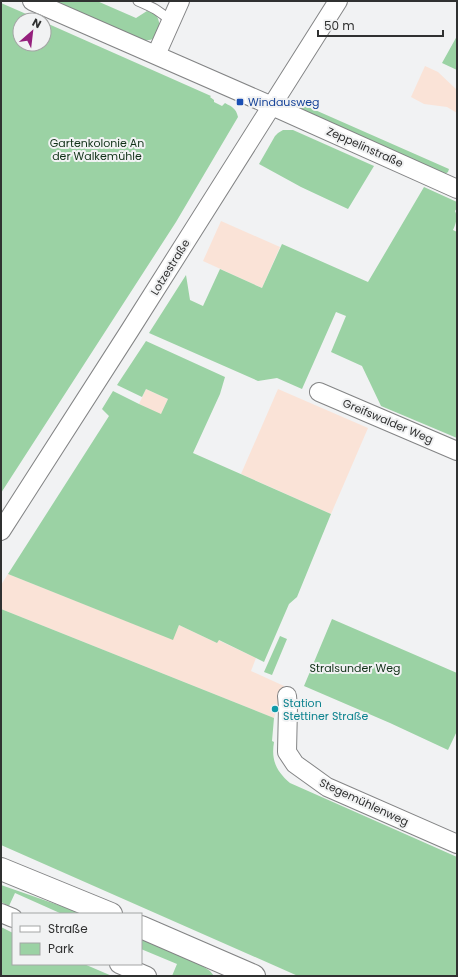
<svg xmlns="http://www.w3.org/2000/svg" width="458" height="977" font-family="Poppins,sans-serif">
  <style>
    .industrial { fill: #fae3d7 }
    .green { fill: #9bd2a4 }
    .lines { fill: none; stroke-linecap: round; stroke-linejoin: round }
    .service-casing { stroke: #838485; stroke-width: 11 }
    .minor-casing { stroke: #838485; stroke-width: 20 }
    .tertiary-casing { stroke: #838485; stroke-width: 24 }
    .service { stroke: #fff; stroke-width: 9 }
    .minor { stroke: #fff; stroke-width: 18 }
    .tertiary { stroke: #fff; stroke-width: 22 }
    .transit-dot { fill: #1a4fb4; stroke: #f1f2f3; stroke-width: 1.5 }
    .culture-dot { fill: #0f9aa8; stroke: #f1f2f3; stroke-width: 1.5 }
    .labels { text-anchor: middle; stroke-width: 4; stroke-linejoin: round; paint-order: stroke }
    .transit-label { font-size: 11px; fill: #164399; stroke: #f1f2f3; text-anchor: start }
    .park-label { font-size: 11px; fill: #113118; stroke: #f1f2f3 }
    .street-label { font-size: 11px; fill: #303131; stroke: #f1f2f3 }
    .culture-label { font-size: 11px; fill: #0d838f; stroke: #f1f2f3; text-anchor: start }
  </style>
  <rect width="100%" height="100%" fill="#f1f2f3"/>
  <path class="industrial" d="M425,66l13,6 19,18v23l-10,-6 -23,-3 -13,-7z
    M221,221l59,26 -18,41 -59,-27z
    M146,389l22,10 -7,16 -22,-11z
    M278,389l90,39 -37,86 -90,-40z
    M8,574l164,65 7,-14 38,18 1,-3 38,18 -5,13 33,15 -4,16 -6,16 -273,-109v-24z"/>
  <path class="green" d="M53,1h44l39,17 11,-7c2,1 5,1 7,2 7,6 7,18 0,25 -3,3 -8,2 -13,2z
    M1,3l39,17h-20v24h24v-22l167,74 -1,1 4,3v2l8,4 3,-3c7,4 11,5 13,14l-62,105 -175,271z
    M457,36v34l-15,-7z
    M303,106h3l143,63 -1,3 -3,2 -139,-61 -5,-4z
    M283,130h10l81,36 -26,43 -47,-22 -42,-23 16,-28 3,-3z
    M424,187l33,15v6l-2,3c3,6 1,13 -2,19l4,2v206l-76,-32 -19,-40 -31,-14 15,-36 -10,-4 -34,77 -25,-11 -19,3 -109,-48 37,-58 4,25 13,6 17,-37 42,19 20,-44 86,38z
    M146,341l79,36 -5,17 -27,59 138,61 -34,83 -8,7 -25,58 -45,-22 -2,3 -38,-18 -6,15 -165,-66 101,-158 -7,-7 11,-18 26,13 22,10 7,-15 -22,-10 -4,8 -25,-12z
    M1,609l273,109 -2,23 2,1c-3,18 2,29 16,41l167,74v119h-159l-297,-131z
    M332,619l125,54v58l-9,19 -58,-27 -86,-37z
    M280,636l7,3 -15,36 -8,-3z
    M1,885l60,21 22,8h-21l-47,-21 -6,13 -8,-4z
    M1,927l12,6v31h71l28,12h-111z
    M141,938l60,27 9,6 4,5h-42l5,-12 -36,-15z"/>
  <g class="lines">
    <g class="service-casing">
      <path id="service" d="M138,1c14,6 23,10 33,21"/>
    </g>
    <g class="minor-casing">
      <path id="minor" d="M32,1l240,105 185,83
        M156,55l24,-54
        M319,392l138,59
        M1,531l129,-201 208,-329
        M287,696l1,11 -1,45 8,12 32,23 130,57
        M1,913l12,5
        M119,964l28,12"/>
    </g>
    <g class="tertiary-casing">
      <path id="tertiary" d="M1,869l110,45
        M141,927l113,49"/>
    </g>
    <use href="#service" class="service"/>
    <use href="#minor" class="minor"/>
    <use href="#tertiary" class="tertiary"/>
  </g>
  <rect class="transit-dot" x="236" y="98" width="8" height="8" rx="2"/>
  <circle class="culture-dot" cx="275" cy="709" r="4"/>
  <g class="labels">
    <g class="transit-label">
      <text x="248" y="106">Windausweg</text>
    </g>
    <g class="park-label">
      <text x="97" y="147">Gartenkolonie An<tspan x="97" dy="13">der Walkemühle</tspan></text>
      <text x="355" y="672">Stralsunder Weg</text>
    </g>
    <g class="street-label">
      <text transform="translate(365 147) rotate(24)" y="4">Zeppelinstraße</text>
      <text transform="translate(170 267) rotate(-58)" y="4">Lotzestraße</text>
      <text transform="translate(388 421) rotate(23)" y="4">Greifswalder Weg</text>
      <text transform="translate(364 802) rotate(25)" y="4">Stegemühlenweg</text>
    </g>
    <g class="culture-label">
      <text x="283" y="707">Station<tspan x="283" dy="13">Stettiner Straße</tspan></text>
    </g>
  </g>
  <rect width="458" height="977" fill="none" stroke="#303131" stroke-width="4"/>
  <rect x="12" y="913" width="130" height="52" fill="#f1f2f3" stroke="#a4a5a5"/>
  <rect x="20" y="926" width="20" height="6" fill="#ffffff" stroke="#a4a5a5"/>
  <text x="48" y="933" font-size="12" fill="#303131">Straße</text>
  <rect x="20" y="943" width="20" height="12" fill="#9bd2a4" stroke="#a4a5a5"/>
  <text x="48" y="953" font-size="12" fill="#303131">Park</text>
  <g transform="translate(32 32) rotate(28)"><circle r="19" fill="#f1f2f3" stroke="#a4a5a5"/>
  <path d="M0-3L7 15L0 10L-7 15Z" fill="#95207d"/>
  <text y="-6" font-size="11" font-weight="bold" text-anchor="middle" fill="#303131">N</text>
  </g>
  <path d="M318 30v6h125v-6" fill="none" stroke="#303131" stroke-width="2"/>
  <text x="324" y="30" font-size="12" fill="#303131" stroke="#f1f2f3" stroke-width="3" paint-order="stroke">50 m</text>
</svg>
